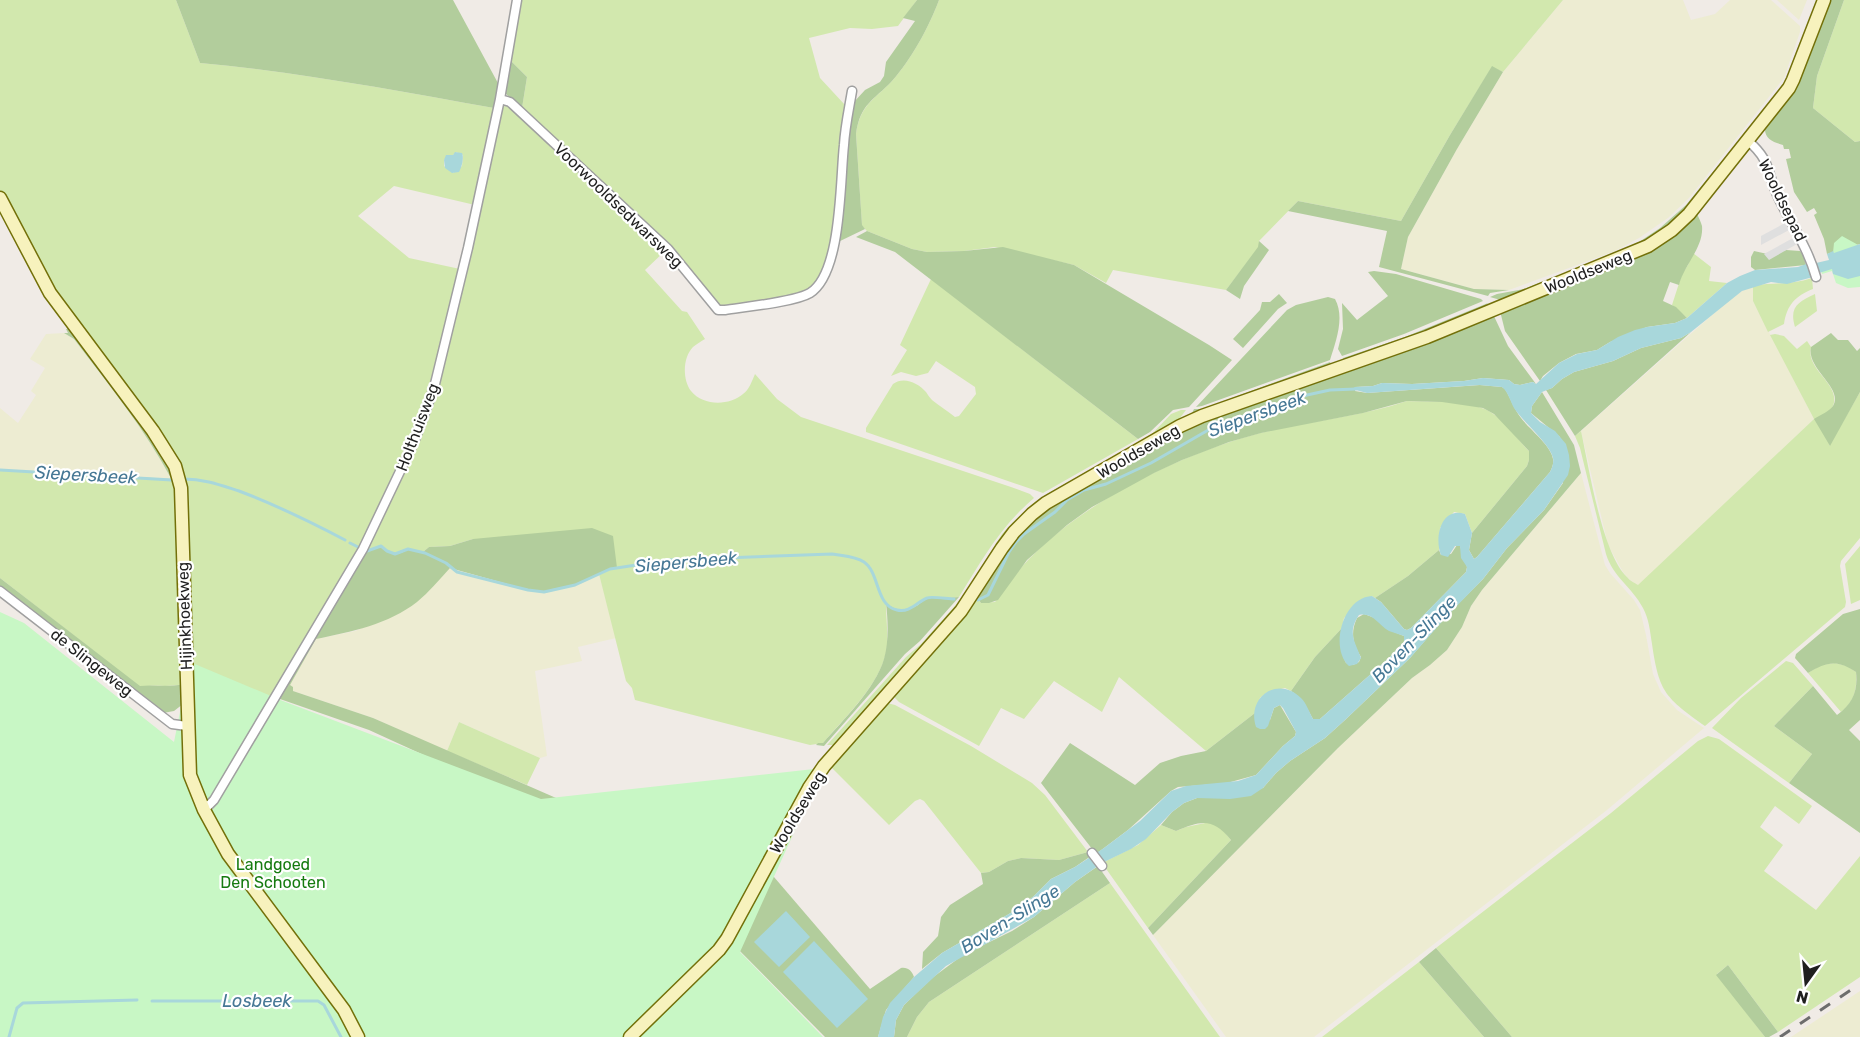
<svg xmlns="http://www.w3.org/2000/svg" width="1860" height="1037" font-family="Rubik,sans-serif">
  <style>
    .farmland { fill: #edecd2 }
    .grass { fill: #d2e8ae; fill-rule: evenodd }
    .forest { fill: #b2cd9c }
    .park { fill: #c8f7c5 }
    .parking { fill: #dfdfdf }
    .water { fill: #a8d7db }
    .lines { fill: none; stroke-linecap: round; stroke-linejoin: round }
    .stream { stroke: #a8d7db; stroke-width: 3 }
    .street-casing { stroke: #a0a0a0; stroke-width: 11 }
    .secondary-casing { stroke: #737009; stroke-width: 15 }
    .street { stroke: #fff; stroke-width: 8 }
    .secondary { stroke: #f7f2bd; stroke-width: 12 }
    .rail { stroke: #6d6d6d; stroke-width: 3; stroke-dasharray: 12 12; stroke-linecap: butt }
    .labels { text-anchor: middle; stroke-width: 4.5; stroke-linejoin: round; paint-order: stroke }
    .street-label { font-size: 16px; fill: #1f1f1f; stroke: #fff }
    .park-label { font-size: 16px; fill: #167b10; stroke: #fff }
    .water-label { font-size: 18px; font-style: italic; fill: #467895; stroke: #fff }
  </style>
  <rect width="100%" height="100%" fill="#f0ebe6"/>
  <path class="farmland" d="M1563,0h120l8,20 24,-6 15,-14h41l29,26v6l-16,46 -8,10 -87,110 -21,20 -29,20 -24,13 -106,39 -35,-1 -73,-20 7,-32 49,-88 46,-77z
    M1777,0h30l-8,20z
    M1753,286v15l61,118 -176,167 -10,-8 -5,-6 -15,-27 -27,-114 148,-131 13,-9z
    M64,333l10,6 64,84 21,32 13,25 -172,-10v-62l18,15 18,-28 -5,-4 14,-23 -15,-9 16,-25z
    M1581,473l24,92 5,8 24,27 6,10 6,25 7,39 8,18 16,18 27,18 -97,82 -293,227h-88l-73,-102 185,-187 74,-70 18,-13 17,-15 15,-23 9,-21 11,-16z
    M450,568l72,20 22,4 30,-7 25,-11 17,64 -38,9 4,14 -47,10 12,85 -7,2 -81,-36 -12,29 -74,-33 -80,-27 -4,-6 27,-46 39,-8 42,-17 18,-11z
    M1860,991v46h-69z"/>
  <path class="grass" d="M0,0h176l24,63c99,9 197,28 294,45l-19,97 -81,-19 -36,30 51,42 51,11c-14,58 -26,116 -49,171 -38,91 -91,174 -141,259l-81,-25 -5,-182 -151,-235 -33,-66zM456,152l7,3 -1,11 -9,7 -9,-7v-6l5,-5h4z
    M520,0h397l-19,26 -26,3 -22,-1 -41,10 11,40 25,27c-3,39 -4,163 -37,185 -17,11 -64,14 -85,17l-3,-1 -198,-198 5,-31 -17,-17z
    M939,0h624l-60,72 -11,-5 -42,68 -49,86 -103,-20 -39,40v6l-33,43 -113,-20 -7,13 -32,-18 -79,-18 -31,4 -37,1 -15,-3 -45,-18 -5,-5 -6,-92c4,-29 18,-34 36,-53 19,-21 37,-54 47,-81z
    M1844,0h16v141l-5,1 -42,-34 4,-32z
    M505,106l4,1 156,144 -20,19 37,41 5,1 18,27c-4,2 -8,5 -12,8 -10,10 -11,32 -2,44 12,15 38,15 52,3 6,-4 9,-13 12,-20l22,25 24,18 210,70 19,7 4,4c-34,29 -52,62 -75,99l-14,2 -14,-2 -5,1 -11,9 -13,4 -7,-1 -9,-7c0,14 2,29 1,43 -3,35 -43,72 -64,97l-13,2 -175,-45 -3,-12 -6,-7 -27,-107 8,-4 -134,-31 -23,7 -21,1 -6,5c-5,-1 -11,-4 -16,-2 -13,3 -12,8 -24,-4l-14,5 -3,-1 51,-107 85,-336z
    M1693,253l18,14 -2,14 18,2 -40,35 -15,-13 10,-31 6,-9z
    M1812,278l1,11c-18,7 -26,16 -29,35l-16,8 -15,-31v-15c20,-4 39,-1 59,-8z
    M931,279l207,160 -95,54 -177,-61v-4l27,-44c11,-8 25,-1 33,8 2,3 4,6 6,8 7,6 16,11 23,17l4,-1 17,-22 -1,-7 -39,-26 -8,12 -12,3 -15,-4 -10,4 16,-26 -7,-5z
    M1815,294l2,17 -22,16c-6,-20 3,-25 20,-33z
    M1775,334l9,2 13,13 10,-8 4,6c-6,24 33,38 21,61l-3,38 31,-54v146l-19,23 -1,5 6,36 -1,5 -140,119c-39,-28 -46,-33 -53,-82 -2,-13 -3,-25 -9,-36 -11,-21 -30,-31 -37,-54l-26,-106 -5,-12 6,-5c8,37 21,122 46,146 3,4 8,6 11,8l176,-166 -44,-84z
    M1407,401c23,1 67,-1 85,12 14,9 25,26 37,38v9l-2,6 -55,67 -7,-19 -11,-2 -14,16 -1,22 -31,26 -33,22 -3,-2 -28,22 -2,10 -27,29 -24,34 -6,-3 -19,5 -6,5 -5,15 -49,38 -87,-74 -17,35 -48,-31 -30,38 -23,-11 -22,38 -80,-44 -4,-4 -1,-5 82,-97 5,7 14,-1c11,-14 21,-30 34,-43 57,-59 152,-105 231,-126 48,-12 99,-16 147,-32z
    M1181,410h5l-13,17 -122,68 -4,-1 104,-59 20,-21z
    M0,470l175,9 8,205c-17,4 -27,0 -43,3l-140,-109z
    M1036,501v5l-66,87 -132,152h-11l79,-88 15,-13 41,-46 40,-64 11,-12z
    M1860,546v54l-9,4 -6,-40z
    M1786,661l7,2 20,23 -39,40 38,28 -23,29 -77,-55 29,-30z
    M1835,663l12,3 9,6c1,17 -1,29 -15,40l-33,-39 13,-8z
    M887,703l8,2 76,41 61,37 13,12 43,57 -29,8 -38,-2 -13,3 -19,11 -8,1 -57,-72 -4,-2 -5,2 -26,24 -59,-59z
    M459,722l81,36 -13,27 -80,-34z
    M1708,736l11,3 93,67 -13,18 -24,-18 -15,21 23,18 -19,26 52,39 44,-54v121l-82,55 -50,-67 -11,9 48,63h-253l-76,-89 175,-135 87,-72z
    M1210,822l11,6 10,12 -83,88 -46,-65 36,-18 23,-20 15,6 10,-4z
    M1110,883l110,154h-313l10,-20 12,-15z
    M1419,962l65,75h-162z"/>
  <path class="forest" d="M176,0h277l46,85 -5,23c-97,-17 -195,-36 -294,-45z
    M917,0h22c-10,27 -28,60 -47,81 -18,19 -32,23 -36,53l6,91 3,4 -29,14 9,-92 9,-49 11,-12 15,-8 4,-6 2,-14 29,-41 -12,-3z
    M1830,0h14l-27,76 -4,32 42,34 5,-1v103l-33,10 -3,-15 -10,-24 3,-2 -3,-5 -7,4 -13,-20 -8,-33 5,-1 -2,-9h-5l-1,-4c-10,-3 -19,-6 -18,-18l29,-39z
    M510,60l17,17 -5,31 -17,-15z
    M1492,66l11,6 -46,77 -49,88 -7,32 73,20 35,1 -19,3 -2,3 -109,-29 8,-36 -99,-20 10,-10 103,20 49,-86z
    M1722,161l4,1 -50,58 -30,22 -142,59 -14,-4 7,-3 27,-5 92,-36 23,-11 21,-14 26,-23z
    M1696,212c2,4 5,10 6,14 2,21 -18,39 -23,59l-9,-3 -7,19 13,6 11,11 -12,5 -28,4 -37,15 -13,8 -21,4 -17,9 -16,13 -3,5 -35,-50 -5,-20 117,-47z
    M867,231l45,18 15,3 37,-1 39,-4 71,18 135,80 23,15 -43,47 -16,3 -23,22 -12,7 -243,-187 -39,-15z
    M1259,241l10,9 -25,36 -4,13 -14,-9 32,-43z
    M1786,250l14,1 3,4 3,10 -51,5 -4,-3v-10l3,-6 18,4z
    M1374,271l22,3 85,25 2,2 -79,33 -62,22 -4,-7 5,-20 -1,-26 15,17 31,-24 -20,-24z
    M1279,294l8,9 -9,6 -35,39 -10,-9 27,-29 2,-8h8z
    M1328,297l7,2c10,18 1,42 -5,61l-128,46 -6,1 91,-97 9,-5z
    M1488,303c-11,14 -120,50 -144,59l-1,-4 62,-21z
    M1493,314l15,32 28,38 -3,-2 -13,3 -6,-1 -5,-4 -26,-2 -19,3 -52,3 -30,-1 -9,3 -18,1v4l12,2 113,-8 22,2 3,2c6,10 9,20 16,29 8,11 30,27 32,41 1,4 -1,9 -3,13l-73,85 -3,2 -5,-9 3,-17 55,-67 2,-6v-9l-35,-37 -11,-6 -41,-6 -35,-1 -44,12 -102,20 -32,9 -47,18 -28,13 -62,34 -25,18 -40,35 -29,40 -9,3h-8l-5,-7 32,-50 19,-22 24,-18 136,-78z
    M66,329h5l83,110 21,40 -3,1c-27,-51 -63,-95 -98,-141l-10,-6h4z
    M1691,332l-116,104 -29,-46 6,-2 10,-9 12,-7 39,-11 28,-13 40,-10z
    M1831,333l7,7h10l9,11 3,-3v44l-30,54 -16,-27c6,-4 16,-8 19,-13 11,-18 -27,-37 -22,-59z
    M1330,362l2,4 -141,49 3,-6h8z
    M1542,392l32,53 7,28 -99,117 -11,16 -9,21 -15,23 -17,15 -18,13 -74,70 -185,187 -5,-7 83,-88c-18,-22 -29,-20 -55,-9l-15,-6 11,-13 12,-9 13,-5h12l54,-10 13,-15 14,-12 35,-23 20,-18 65,-62 37,-43 36,-36 24,-31 37,-38 19,-27 -3,-46 -29,-24 1,-7z
    M592,528l21,8 4,32 -10,2 -33,15 -30,7 -22,-4 -72,-20c-11,12 -21,24 -33,34 -28,22 -66,30 -101,37l-26,46 3,2v4l80,27 190,83 -43,-2 -151,-69 -89,-31 -1,-3 87,-146h6l9,-4 13,8h4l12,-5 13,3 6,-5 21,-1 23,-7z
    M1457,545l3,1 7,21 -1,5 -55,56 -4,2 -3,-1 -23,-27 -6,-4 33,-22 31,-26 2,5 10,-1z
    M0,578l140,108c15,-2 26,2 43,-2v20l-9,7 -11,2 -163,-125z
    M931,597l9,2 19,-2 -39,44 -15,13 -81,92 -8,-1 2,-2h5c20,-23 52,-54 61,-84 5,-17 4,-39 2,-56 10,8 20,10 32,2 5,-4 7,-7 13,-8z
    M1860,609v111l-11,10 11,11v92l-71,-50 23,-29 -38,-28 39,-40 24,29c16,-12 21,-24 19,-43 -19,-13 -30,-10 -48,1l-13,-15 1,-4 47,-40z
    M1364,614l11,4 14,12 15,6v6l-15,16 -69,61h-7c-6,-11 -11,-21 -22,-28l24,-34 27,-29c-1,13 -2,24 4,35l7,2 6,-3 2,-5c-8,-13 -11,-24 -4,-39z
    M1280,705l16,27 -1,4 -12,10 -27,29 -29,8 -49,4 -7,4 -43,39 -32,24 -55,-71 29,-40 65,42 25,-22 21,-7 25,-5 49,-38v9l15,-2 4,-12z
    M1088,852l3,4 -16,11 -24,12 -17,17 -20,15 -72,42 -20,16 1,-17 15,-16 3,-19 9,-12 33,-21 -2,-11 8,-1 19,-11 13,-3 38,2z
    M1098,866l12,17 -181,119 -12,15 -10,20h-13l2,-17 8,-15 28,-27 31,-23 49,-24 22,-14 41,-35z
    M768,870l102,119 31,-21c7,-1 11,3 13,9l-28,33 -8,27h-53l-95,-96z
    M1436,948l76,89h-28l-65,-75z
    M1728,965l50,67 -9,5h-4l-49,-62z"/>
  <path class="park" d="M1842,236l18,10v41l-12,1 -12,-5 -4,-12 -10,3 -2,-9 12,-2 2,-20z
    M0,612l24,11 150,119 16,-80 93,39 258,98 282,-31 -83,184 83,85h-823z"/>
  <path class="parking" d="M1785,223l4,7 -28,15v-9z
    M1793,238l4,6 -28,16 -5,-6z"/>
  <path class="water" d="M455,152l7,1c2,4 0,14 -3,19l-7,1 -7,-5 -1,-8 2,-5h7z
    M1860,244v32l-12,3 -15,-5 -1,-5 -13,4 -3,-10 13,-3 -2,-6 6,-3 1,2z
    M1809,263l4,14 -26,7 -16,-2 -29,9 -51,41 -10,6 -40,10 -28,13 -39,11 -12,7 -10,9 -10,4 -10,14 -1,7 9,9 15,9 11,13 3,11 1,11 -2,9 -24,35 -37,38 -24,31 -36,37 -37,42 -65,62 -20,18 -35,23 -14,12 -13,15 -12,8 -21,3 -33,-1 -13,5 -12,9 -26,27 -15,10 -29,14 -27,19 -41,35 -88,49 -42,39 -8,15 -2,17h-16l5,-20 7,-14 24,-26 28,-24 72,-42 20,-15 17,-17 24,-12 29,-19 36,-27 31,-30 15,-5 52,-5 18,-6 27,-29 12,-10 1,-4 -13,-24 -3,-3 -6,3 -6,18 -3,3h-5l-4,-2c-10,-30 22,-52 45,-29 6,6 8,14 12,21h7l69,-61 15,-16v-6c-5,-2 -10,-3 -15,-5 -11,-6 -16,-19 -30,-16 -12,18 -4,26 2,43l-4,6 -8,2c-20,-18 -6,-69 23,-70l9,6 23,27 3,1 4,-2 55,-56 1,-5 -6,-9 -1,-12h-5l-7,11 -7,-2c-7,-17 0,-49 24,-41l7,19 -3,17 5,9 3,-2 73,-85c2,-4 4,-9 3,-14 -3,-14 -30,-36 -39,-50 -4,-7 -5,-15 -12,-21l-23,-2 -112,8 -15,-4 3,-2 18,-1 9,-3 30,1 52,-3 19,-3 26,2 5,4 6,1 13,-3 3,2 23,-21 18,-9 20,-4 21,-13 17,-7 12,-3 28,-4 12,-5 40,-35 13,-7 15,-6 43,-3z
    M786,911l24,26 -31,30 -25,-25z
    M814,941l54,58 -31,29 -54,-56z"/>
  <g class="lines">
    <path class="stream" d="M0,470l172,10
      M184,479c20,0 36,6 55,12 37,14 70,30 106,49
      M350,543l8,4
      M367,551l14,-5 6,5 8,3 13,-5 17,4 21,10 11,9 71,18 16,2 31,-7 35,-16 59,-9 163,-6c10,2 23,2 32,8 16,11 11,43 33,48 13,3 20,-8 30,-12 4,-2 21,1 27,1
      M978,600l10,-5 21,-43 7,-10 8,-8 31,-22 12,-12 17,-10 22,-6 45,-21 66,-38 90,-30 23,-5 26,-1
      M152,1001h166l6,4 17,32
      M9,1037l8,-29 6,-5 114,-3"/>
    <g class="street-casing">
      <path id="street" d="M500,99l10,3 158,147 50,61h7c19,-3 70,-8 85,-17 32,-20 30,-113 34,-148 1,-18 5,-36 8,-54
        M1748,141c23,19 19,32 30,56 13,27 30,51 38,80
        M0,591l172,133 15,2
        M204,810l10,-10 149,-251 51,-107 20,-54 34,-140 32,-149 17,-99
        M1092,853l10,13"/>
    </g>
    <g class="secondary-casing">
      <path id="secondary" d="M0,198l50,95 103,138 22,35 6,22 9,287 14,35 24,44 116,156 14,27
        M630,1037l89,-87 8,-11 82,-151 15,-22 137,-155 41,-63 12,-16 18,-18 14,-11 134,-77 22,-10 225,-79 221,-91 24,-16 17,-16 100,-126 4,-8 31,-80"/>
    </g>
    <use href="#street" class="street"/>
    <use href="#secondary" class="secondary"/>
    <path class="rail" d="M1780,1037l80,-53"/>
  </g>
  <g class="labels">
    <g class="street-label">
      <text transform="translate(1783 200) rotate(64)" y="6">Wooldsepad</text>
      <text transform="translate(619 205) rotate(44)" y="6">Voorwooldsedwarsweg</text>
      <text transform="translate(1588 271) rotate(-22)" y="6">Wooldseweg</text>
      <text transform="translate(417 427) rotate(-69)" y="6">Holthuisweg</text>
      <text transform="translate(1138 451) rotate(-30)" y="6">Wooldseweg</text>
      <text transform="translate(184 616) rotate(-92)" y="6">Hijinkhoekweg</text>
      <text transform="translate(92 662) rotate(38)" y="6">de Slingeweg</text>
      <text transform="translate(797 812) rotate(-59)" y="6">Wooldseweg</text>
    </g>
    <g class="park-label">
      <text x="273" y="870">Landgoed<tspan x="273" dy="18">Den Schooten</tspan></text>
    </g>
    <g class="water-label">
      <text transform="translate(1257 414) rotate(-20)" y="6">Siepersbeek</text>
      <text transform="translate(86 475) rotate(3)" y="6">Siepersbeek</text>
      <text transform="translate(686 562) rotate(-5)" y="6">Siepersbeek</text>
      <text transform="translate(1414 639) rotate(-46)" y="6">Boven-Slinge</text>
      <text transform="translate(1010 919) rotate(-32)" y="6">Boven-Slinge</text>
      <text x="257" y="1007">Losbeek</text>
    </g>
  </g>
  <g transform="translate(1806 983) rotate(195)" stroke="#ffffff" stroke-width="4.5" paint-order="stroke">
  <path d="M0-4.5L10 22L0 15L-10 22Z" fill="#1f1f1f"/>
  <text y="-9" font-size="16" font-weight="bold" text-anchor="middle" fill="#1f1f1f">N</text>
  </g>
</svg>
